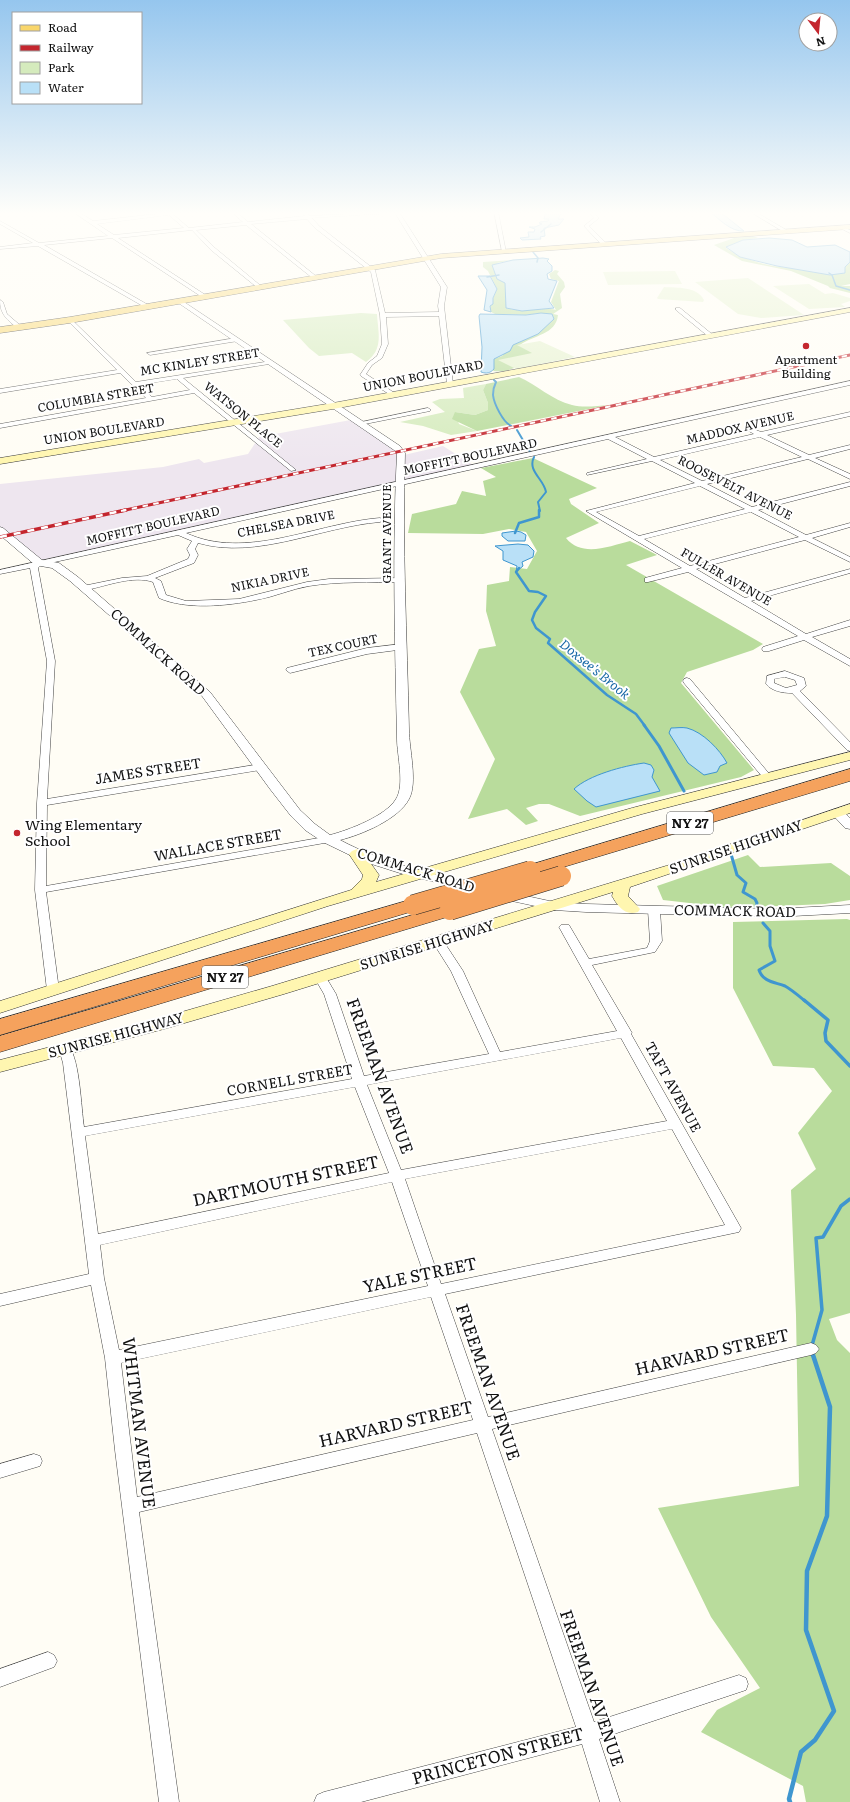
<svg xmlns="http://www.w3.org/2000/svg" width="850" height="1802" font-family="Literata,serif">
  <style>
    .industrial { fill: #eee6ef }
    .green { fill: #d5ebbd }
    .forest { fill: #b9dc9c }
    .pitch { fill: #e6f2cf }
    .water { fill: #b9e0f7; stroke: #3f96cf }
    .lines { fill: none; stroke-linecap: round; stroke-linejoin: round }
    .stream-far5 { stroke: #3f96cf; stroke-width: 1.5 }
    .stream-far4 { stroke: #3f96cf; stroke-width: 2 }
    .stream-far3 { stroke: #3f96cf; stroke-width: 2.5 }
    .stream-far2 { stroke: #3f96cf; stroke-width: 3 }
    .stream-far1 { stroke: #3f96cf; stroke-width: 3.5 }
    .stream { stroke: #3f96cf; stroke-width: 4.5 }
    .minor-casing { stroke: #444; stroke-width: 1 }
    .tertiary-casing { stroke: #444; stroke-width: 1 }
    .secondary-casing { stroke: #333; stroke-width: 1 }
    .primary-casing { stroke: #222; stroke-width: 1 }
    .motorway-casing { stroke: #222; stroke-width: 1 }
    .minor { fill: #fff; fill-rule: evenodd }
    .tertiary { fill: #fff; fill-rule: evenodd }
    .secondary { fill: #fff6b0; fill-rule: evenodd }
    .primary { fill: #f9d66b; fill-rule: evenodd }
    .motorway { fill: #f5a25d; fill-rule: evenodd }
    .rail-far1-casing { stroke: #c4262e; stroke-width: 3 }
    .rail-casing { stroke: #c4262e; stroke-width: 3.5 }
    .rail-far1 { stroke: #fff; stroke-width: 2; stroke-dasharray: 5.5; stroke-linecap: butt }
    .rail { stroke: #fff; stroke-width: 2.5; stroke-dasharray: 7; stroke-linecap: butt }
    .motorway-bridge-casing { stroke: #222; stroke-width: 21; stroke-linecap: butt }
    .motorway-bridge { stroke: #f5a25d; stroke-width: 20 }
    .poi-dot { fill: #c4262e; stroke: #fff; stroke-width: 1.5 }
    .labels { text-anchor: middle; stroke-width: 4; stroke-linejoin: round; paint-order: stroke }
    .far-poi-label { font-size: 12px; fill: #111; stroke: #fff }
    .far-street-label { font-size: 12px; fill: #111; stroke: #fff }
    .far-water-label { font-size: 13px; font-style: italic; fill: #1768a6; stroke: #fff }
    .shield { fill: #fff; stroke: #585858; stroke-width: 1 }
    .shield-label { font-size: 13px; font-weight: bold; fill: #111 }
    .street-label { font-size: 14px; fill: #111; stroke: #fff }
    .poi-label { font-size: 14px; fill: #111; stroke: #fff; text-anchor: start }
    .near-street-label { font-size: 17px; fill: #111; stroke: #fff }
  </style>
  <rect width="100%" height="100%" fill="#fffdf5"/>
  <path class="industrial" d="M356,419l48,36 39,-9 30,19 -431,95 -42,-33v-43l163,-17 36,-8 5,4 44,-9 11,-17z"/>
  <path class="green" d="M361,313l16,1c1,19 7,35 -11,48l-14,-9 -33,3 -10,-8 -26,-28z
    M486,384l-3,6 5,13v7l-13,5 -20,-3 4,12 18,7 -26,4 -28,-9 -23,-4 45,-10 -13,-10 8,-3 24,-1 -1,-10z"/>
  <path class="forest" d="M753,236l5,2 -15,2 -17,8c36,23 78,22 119,19l5,-5v22l-9,2h9v7l-20,-5 -2,-2 -37,-15 -49,-10 -28,-16 20,-7z
    M513,260l-16,3 9,20v25c19,6 32,-2 50,2l-5,-8 8,-21 -8,-2 -2,-5 6,-4 4,1 -2,3 7,8 1,5 -5,7 2,14 -9,6 5,1c-2,20 -25,20 -38,30l14,7c-14,13 -21,21 -41,19l1,-2v-10l8,-3 11,-11 25,-11 3,-21 -15,2 -31,-1 -4,-2 -1,-6 7,-17 -9,-18 -5,-4v-5z
    M519,377c18,8 33,23 53,28 11,3 25,1 37,0l-132,26 -25,-12 3,-7 20,3 13,-5v-7l-5,-13 3,-6z
    M533,458l64,30 -28,11 2,5 28,19 -33,15c16,20 44,8 64,3l27,14 -31,10 137,79 -10,6 -66,22 -6,11 73,87 -13,7 -161,39 -31,-12h-10l-13,4 12,13 -12,4 -19,-16 -39,10 27,-60 -35,-67 19,-43 17,-3 -10,-35 1,-26 22,-4 1,-14 17,2 10,-18 -11,-19 -17,-3 -26,5 -75,-1 4,-19 44,-10 6,-13 24,5 -3,-15 13,-4 -15,-9z
    M748,855l12,12 71,-4 19,13v24l-25,4 -91,4 -71,-8 -6,-14z
    M847,919l3,1v393l-21,6 8,21 13,13v449h-44l-3,-16 -102,-54 16,-22 43,-22 -49,-71 -53,-109 141,-22 -3,-171 -5,-125 25,-21 -18,-36 34,-42 -18,-23 -41,-2 -40,-78v-66z"/>
  <path class="pitch" d="M675,271l7,13 -74,1 -5,-13z
    M748,278l56,37 -43,3 -23,-4 -43,-32z
    M809,284l16,10 8,-1 17,5v3l-9,3 4,3 -36,2 -36,-23z
    M664,287c13,1 33,-1 40,13l-1,2 -45,-3 -1,-1z
    M540,341l35,16 -59,12 -18,-9 34,-7 -15,-8z"/>
  <path class="water" d="M546,211h24c-6,0 -9,2 -12,8h6l-5,6 -15,3 1,8 -5,1 1,2 -19,1 -2,-2 9,-1 -1,-5h6l1,-3 -6,-2h6l7,-3 -3,-1 1,-1 8,-1 1,-2h-5z
    M709,211h10l25,20c-13,1 -25,-12 -35,-20z
    M769,238l23,2 15,7 28,-2 15,7v10l-5,5v6l-15,2 -53,-9 -37,-9 -14,-10 17,-7z
    M543,258l6,1 -2,2 5,5v5l-5,3 1,5 9,2 -8,20 5,7 -32,3 -16,-3 -1,-25 -8,-4 -5,-14 21,-5z
    M478,276h12l7,13 -4,9v6l-3,2 1,6 -7,-2 3,-20z
    M541,313l11,1 2,5 -16,15 -25,11 -3,6 -16,8v10c-4,4 -7,5 -13,3l1,-25 -3,-31 1,-2 46,1z
    M516,531l5,1 5,3 -1,6h-17l-6,-5v-3z
    M518,544l10,1 6,6 -1,6 -11,5 1,4 -7,6 1,-6 -14,-6v-9l-8,-5z
    M671,728c5,0 11,-1 16,0 16,4 33,22 40,35l-7,3 -3,6 -13,3 -16,-12 -19,-30z
    M644,763l7,2 3,5 -2,7 8,14 -64,16 -9,-6 -13,-12c15,-14 49,-23 70,-26z"/>
  <g class="lines">
    <path class="stream-far5" d="M541,232l10,-8
      M533,252l5,6 -1,4
      M829,273l3,2 4,11 14,4
      M487,277l12,-2"/>
    <path class="stream-far4" d="M494,380l2,2c-2,4 -3,8 -3,13 1,9 10,27 18,31
      M517,430l13,22
      M534,457c-7,14 10,22 12,35l-8,10 2,9"/>
    <path class="stream-far3" d="M515,533l4,-10 20,-6v-7
      M519,568l-3,4 13,19 9,1 8,4 -11,16 -3,8 4,8 14,11 -2,4 59,52 29,19 9,12"/>
    <path class="stream-far2" d="M644,725l15,21 25,45
      M731,854l6,21 9,8 -3,9 12,7 2,4 -1,4
      M763,923l7,8v15l5,15 -16,9c4,12 16,12 26,16 7,4 14,10 20,15"/>
    <path class="stream-far1" d="M804,1000l24,20 -3,13 1,8 24,25
      M812,1353l-1,-4 11,-39 -6,-72 7,-1 18,-31 9,-7"/>
    <path class="stream" d="M790,1802l-1,-3 12,-47 14,-12 19,-29 -28,-81 1,-59 20,-55 3,-109 -18,-55"/>
    <g class="minor-casing">
      <path id="minor" d="M72,211h5l16,10 73,-8 -2,-2h5l20,17 54,-6 -13,-11h5l13,11 57,-6 -2,-3 2,-1 5,4 92,-5 -3,1 48,75 -3,19 9,78 -3,2 -3,-2 -8,-68 -53,1 2,27 -6,14 -10,7 -6,9 30,20v2h-4l-31,-20 -1,-1 8,-12 9,-7 5,-12 -2,-29 -9,-43 -56,-44 -8,-9 -56,5 66,53 -2,3 -69,-55 -50,5 19,18 46,38 -2,3 -48,-39 -19,-20 -74,8 89,58v2l-2,1 -93,-61 -68,7 106,61v2l-2,1 -110,-63 -38,3v-2l33,-4 -33,-19v-3l39,22 69,-7zM395,213l46,74 -3,19 1,6 -54,1 -10,-43 -56,-44 -7,-8zM169,215l15,13 -70,7 -17,-11z
        M494,211h4l8,41 -4,-1z
        M588,211h4l7,7 -10,8 17,17v2h-4l-18,-19 10,-8z
        M749,211h5l34,20 -4,1z
        M840,226l10,4v3l-10,-5z
        M0,300l3,2 4,12 14,12v2h-4c-10,-9 -17,-13 -17,-28z
        M676,308h4l33,27v2h-4l-33,-27z
        M70,318l66,64 135,-21 1,1 -3,2 -86,14 113,92 -5,1 -97,-78 -194,35v-4l146,-26 -26,-25 -120,20v-4l117,-19 -50,-50zM177,379l13,11 -38,7 -13,-12z
        M236,338l2,1v2l-88,14 -3,-2z
        M850,381v4l-235,52 39,20 100,-23 -7,-4v-2h4l10,4 89,-20v4l-83,19 42,20 41,-10v4l-35,9 35,16v5l-42,-20 -101,25 45,23 98,-25v4l-92,24 48,25 44,-12v4l-38,11 38,19v5l-45,-22 -109,29 49,29 105,-29v4l-99,28 55,33 44,-14v6l-38,11 38,22v7l-46,-26 -35,11h-6l-1,-2 1,-2 35,-11 -110,-64 -40,10h-3v-4l37,-10 -96,-57 109,-28 -43,-22 -65,14v-2l60,-14 -39,-20 -422,94c60,28 131,-10 194,-15l4,2 -4,2c-60,5 -123,38 -182,21l-3,6 3,6 -4,8 -39,15 6,3 5,14 20,6 53,-2 68,-17 22,-3 75,-1v4h-3c-30,1 -62,-1 -92,4 -18,3 -35,11 -53,14 -29,6 -70,10 -97,-2l-6,-16c-20,-7 -46,4 -67,8l-4,-2 1,-2 39,-8 25,-2 41,-17 2,-4 -3,-6 5,-8 -14,-6 -137,30 -3,3 17,93 -8,138 213,-35 5,3 -5,3 -213,35 -1,81 284,-50 5,3 -5,3 -284,50 13,98 -2,3h-8l-2,-3 -12,-100 2,-87 10,-142 -17,-93 -30,6v-4zM760,437l42,20 -100,24 -42,-21zM700,486l45,23 -106,27 -43,-24zM751,512l48,25 -109,29 -46,-27z
        M428,408l3,2 -1,1 -70,14 -3,-2z
        M402,644l4,3 -1,2 -38,5 -77,19 -4,-3 1,-2 80,-20z
        M785,671l19,7 2,8 -6,5 50,51v9l-3,-1 -55,-57c-10,0 -20,-2 -26,-9l1,-8zM785,677l10,3 2,5 -11,3 -12,-5v-4z
        M687,678l3,1 81,97 2,2 -2,2h-6l-81,-97 -1,-2 1,-2z
        M654,907l6,3 2,31 -7,11 -63,13 40,68 -1,1 110,194 -2,4 -5,1 -289,61 43,123 323,-74 5,2 3,4 -3,4 -5,2 -319,74 102,293 145,-47 7,3 2,6 -2,6 -147,49 21,63h-20l-18,-58 -221,58h-47l3,-7 7,-3 252,-65 -99,-294 -338,79 40,290h-20l-44,-352 -10,-92 -14,-73 -91,21v-12l89,-20 -26,-211 -4,-14 2,-3h8c11,16 12,61 15,81l268,-48 -28,-85 -10,-17 2,-3h8l12,20 28,82 125,-22 -38,-83 -19,-30 6,-3 4,1 21,32 37,81 117,-21 -58,-104 2,-2h8l20,34 58,-11 3,-7 -2,-31zM621,1038l46,83 -266,49 -34,-85zM355,1087l34,86 -291,61 -13,-98zM672,1129l53,96 -284,59 -36,-105zM392,1182l36,104 -309,64 -15,-72 -4,-33zM431,1297l42,123 -336,77 -16,-134z
        M34,1454l6,2 2,5 -2,5 -40,12v-14z
        M48,1652l6,3 3,6 -3,6 -54,20v-18z"/>
    </g>
    <g class="tertiary-casing">
      <path id="tertiary" d="M177,300h4l219,146 5,7c-3,92 2,184 4,277 0,18 9,53 0,69 -10,20 -48,36 -69,41 43,23 89,33 136,44l2,3 -2,3 -5,1 -68,-17 -41,-13 -39,-19 -18,-12 -14,-14 -21,-27 -68,-93 -132,-115 -18,-13 -17,-3 -35,-30v-8l3,1 39,32 17,3 19,14 132,115 90,118 15,14 15,11c19,-5 56,-19 66,-36 9,-14 1,-44 1,-60 -2,-95 -5,-191 0,-286l-3,-3 -217,-148z
        M837,809l5,1 8,8v11l-5,-1 -14,-15 1,-3z
        M503,891l51,11 32,2 188,5 76,-4v8l-76,4 -188,-5 -32,-2 -56,-12 -2,-3 2,-3z"/>
    </g>
    <g class="secondary-casing">
      <path id="secondary" d="M850,308v4l-517,97 -333,55v-6l333,-55z
        M850,752v8l-208,54 -314,92 -328,107v-12l351,-111 11,-11 1,-4 -14,-21 3,-3 5,-2 5,2 17,24 -3,7 256,-74z
        M850,804v9l-220,74 -2,9 12,13 -2,3c-14,4 -20,-6 -26,-16l1,-4 -329,102 -120,35 -164,43v-12l154,-40 118,-34 394,-120z"/>
    </g>
    <g class="primary-casing">
      <path id="primary" d="M850,225v4l-409,29 -371,65 -70,10v-6l70,-10 371,-63z"/>
    </g>
    <g class="motorway-casing">
      <path id="motorway" d="M850,769v12l-313,94 -7,2 -7,-2 -3,-4 3,-4z
        M413,899l7,2 4,4 -4,4 -420,126v-16z
        M450,904l7,2 4,4 -4,4 -457,138v-16z"/>
    </g>
    <use href="#minor" class="minor"/>
    <use href="#tertiary" class="tertiary"/>
    <use href="#secondary" class="secondary"/>
    <use href="#primary" class="primary"/>
    <use href="#motorway" class="motorway"/>
    <g class="rail-far1-casing">
      <path id="rail-far1" d="M121,511l729,-156"/>
    </g>
    <g class="rail-casing">
      <path id="rail" d="M0,537l126,-27"/>
    </g>
    <use href="#rail-far1" class="rail-far1"/>
    <use href="#rail" class="rail"/>
    <g class="motorway-bridge-casing">
      <path id="motorway-bridge" d="M413,905l117,-34
        M450,910l111,-34"/>
    </g>
    <use href="#motorway-bridge" class="motorway-bridge"/>
  </g>
  <linearGradient id="sky" x2="0" y2="1"><stop stop-color="#95c6ee"/><stop offset="0.46" stop-color="#fffefa"/><stop offset="1" stop-color="#fffefa" stop-opacity="0"/></linearGradient>
  <rect width="850" height="463" fill="url(#sky)"/>
  <g class="poi-dot">
    <circle cx="806" cy="346" r="4"/>
    <circle cx="17" cy="833" r="4"/>
  </g>
  <g class="labels">
    <g class="far-poi-label">
      <text x="806" y="364">Apartment<tspan x="806" dy="14">Building</tspan></text>
    </g>
    <g class="far-street-label">
      <text transform="translate(200 362) rotate(-9)" y="4">MC KINLEY STREET</text>
      <text transform="translate(423 376) rotate(-11)" y="4">UNION BOULEVARD</text>
      <text transform="translate(96 398) rotate(-10)" y="4">COLUMBIA STREET</text>
      <text transform="translate(243 415) rotate(39)" y="4">WATSON PLACE</text>
      <text transform="translate(740 428) rotate(-13)" y="4">MADDOX AVENUE</text>
      <text transform="translate(104 431) rotate(-9)" y="4">UNION BOULEVARD</text>
      <text transform="translate(470 457) rotate(-12)" y="4">MOFFITT BOULEVARD</text>
      <text transform="translate(735 488) rotate(27)" y="4">ROOSEVELT AVENUE</text>
      <text transform="translate(286 524) rotate(-11)" y="4">CHELSEA DRIVE</text>
      <text transform="translate(153 526) rotate(-13)" y="4">MOFFITT BOULEVARD</text>
      <text transform="translate(387 534) rotate(-90)" y="4">GRANT AVENUE</text>
      <text transform="translate(726 577) rotate(30)" y="4">FULLER AVENUE</text>
      <text transform="translate(270 580) rotate(-12)" y="4">NIKIA DRIVE</text>
      <text transform="translate(343 646) rotate(-12)" y="4">TEX COURT</text>
    </g>
    <g class="far-water-label">
      <text transform="translate(595 669) rotate(39)" y="5">Doxsee's Brook</text>
    </g>
    <g class="shield">
      <rect x="667" y="812" width="46" height="22" rx="3"/>
      <rect x="202" y="966" width="46" height="22" rx="3"/>
    </g>
    <g class="shield-label">
      <text x="690" y="828">NY 27</text>
      <text x="225" y="982">NY 27</text>
    </g>
    <g class="street-label">
      <text transform="translate(158 652) rotate(42)" y="5">COMMACK ROAD</text>
      <text transform="translate(148 771) rotate(-9)" y="5">JAMES STREET</text>
      <text transform="translate(218 845) rotate(-10)" y="5">WALLACE STREET</text>
      <text transform="translate(736 847) rotate(-19)" y="5">SUNRISE HIGHWAY</text>
      <text transform="translate(416 870) rotate(17)" y="5">COMMACK ROAD</text>
      <text transform="translate(735 911) rotate(1)" y="5">COMMACK ROAD</text>
      <text transform="translate(427 945) rotate(-17)" y="5">SUNRISE HIGHWAY</text>
      <text transform="translate(116 1035) rotate(-15)" y="5">SUNRISE HIGHWAY</text>
      <text transform="translate(290 1080) rotate(-10)" y="5">CORNELL STREET</text>
      <text transform="translate(673 1087) rotate(61)" y="5">TAFT AVENUE</text>
    </g>
    <g class="poi-label">
      <text x="25" y="830">Wing Elementary<tspan x="25" dy="16">School</tspan></text>
    </g>
    <g class="near-street-label">
      <text transform="translate(380 1076) rotate(70)" y="6">FREEMAN AVENUE</text>
      <text transform="translate(286 1181) rotate(-12)" y="6">DARTMOUTH STREET</text>
      <text transform="translate(420 1275) rotate(-12)" y="6">YALE STREET</text>
      <text transform="translate(712 1352) rotate(-13)" y="6">HARVARD STREET</text>
      <text transform="translate(488 1382) rotate(71)" y="6">FREEMAN AVENUE</text>
      <text transform="translate(139 1423) rotate(83)" y="6">WHITMAN AVENUE</text>
      <text transform="translate(396 1424) rotate(-13)" y="6">HARVARD STREET</text>
      <text transform="translate(592 1688) rotate(71)" y="6">FREEMAN AVENUE</text>
      <text transform="translate(498 1756) rotate(-15)" y="6">PRINCETON STREET</text>
    </g>
  </g>
  <rect x="12" y="12" width="130" height="92" fill="#ffffff" stroke="#a0a0a0"/>
  <rect x="20" y="25" width="20" height="6" fill="#f9d66b" stroke="#a0a0a0"/>
  <text x="48" y="32" font-size="12" fill="#111111">Road</text>
  <rect x="20" y="45" width="20" height="6" fill="#c4262e" stroke="#a0a0a0"/>
  <text x="48" y="52" font-size="12" fill="#111111">Railway</text>
  <rect x="20" y="62" width="20" height="12" fill="#d5ebbd" stroke="#a0a0a0"/>
  <text x="48" y="72" font-size="12" fill="#111111">Park</text>
  <rect x="20" y="82" width="20" height="12" fill="#b9e0f7" stroke="#a0a0a0"/>
  <text x="48" y="92" font-size="12" fill="#111111">Water</text>
  <g transform="translate(818 32) rotate(164)"><circle r="19" fill="#ffffff" stroke="#a0a0a0"/>
  <path d="M0-3L7 15L0 10L-7 15Z" fill="#c4262e"/>
  <text y="-6" font-size="11" font-weight="bold" text-anchor="middle" fill="#111111">N</text>
  </g>
</svg>
